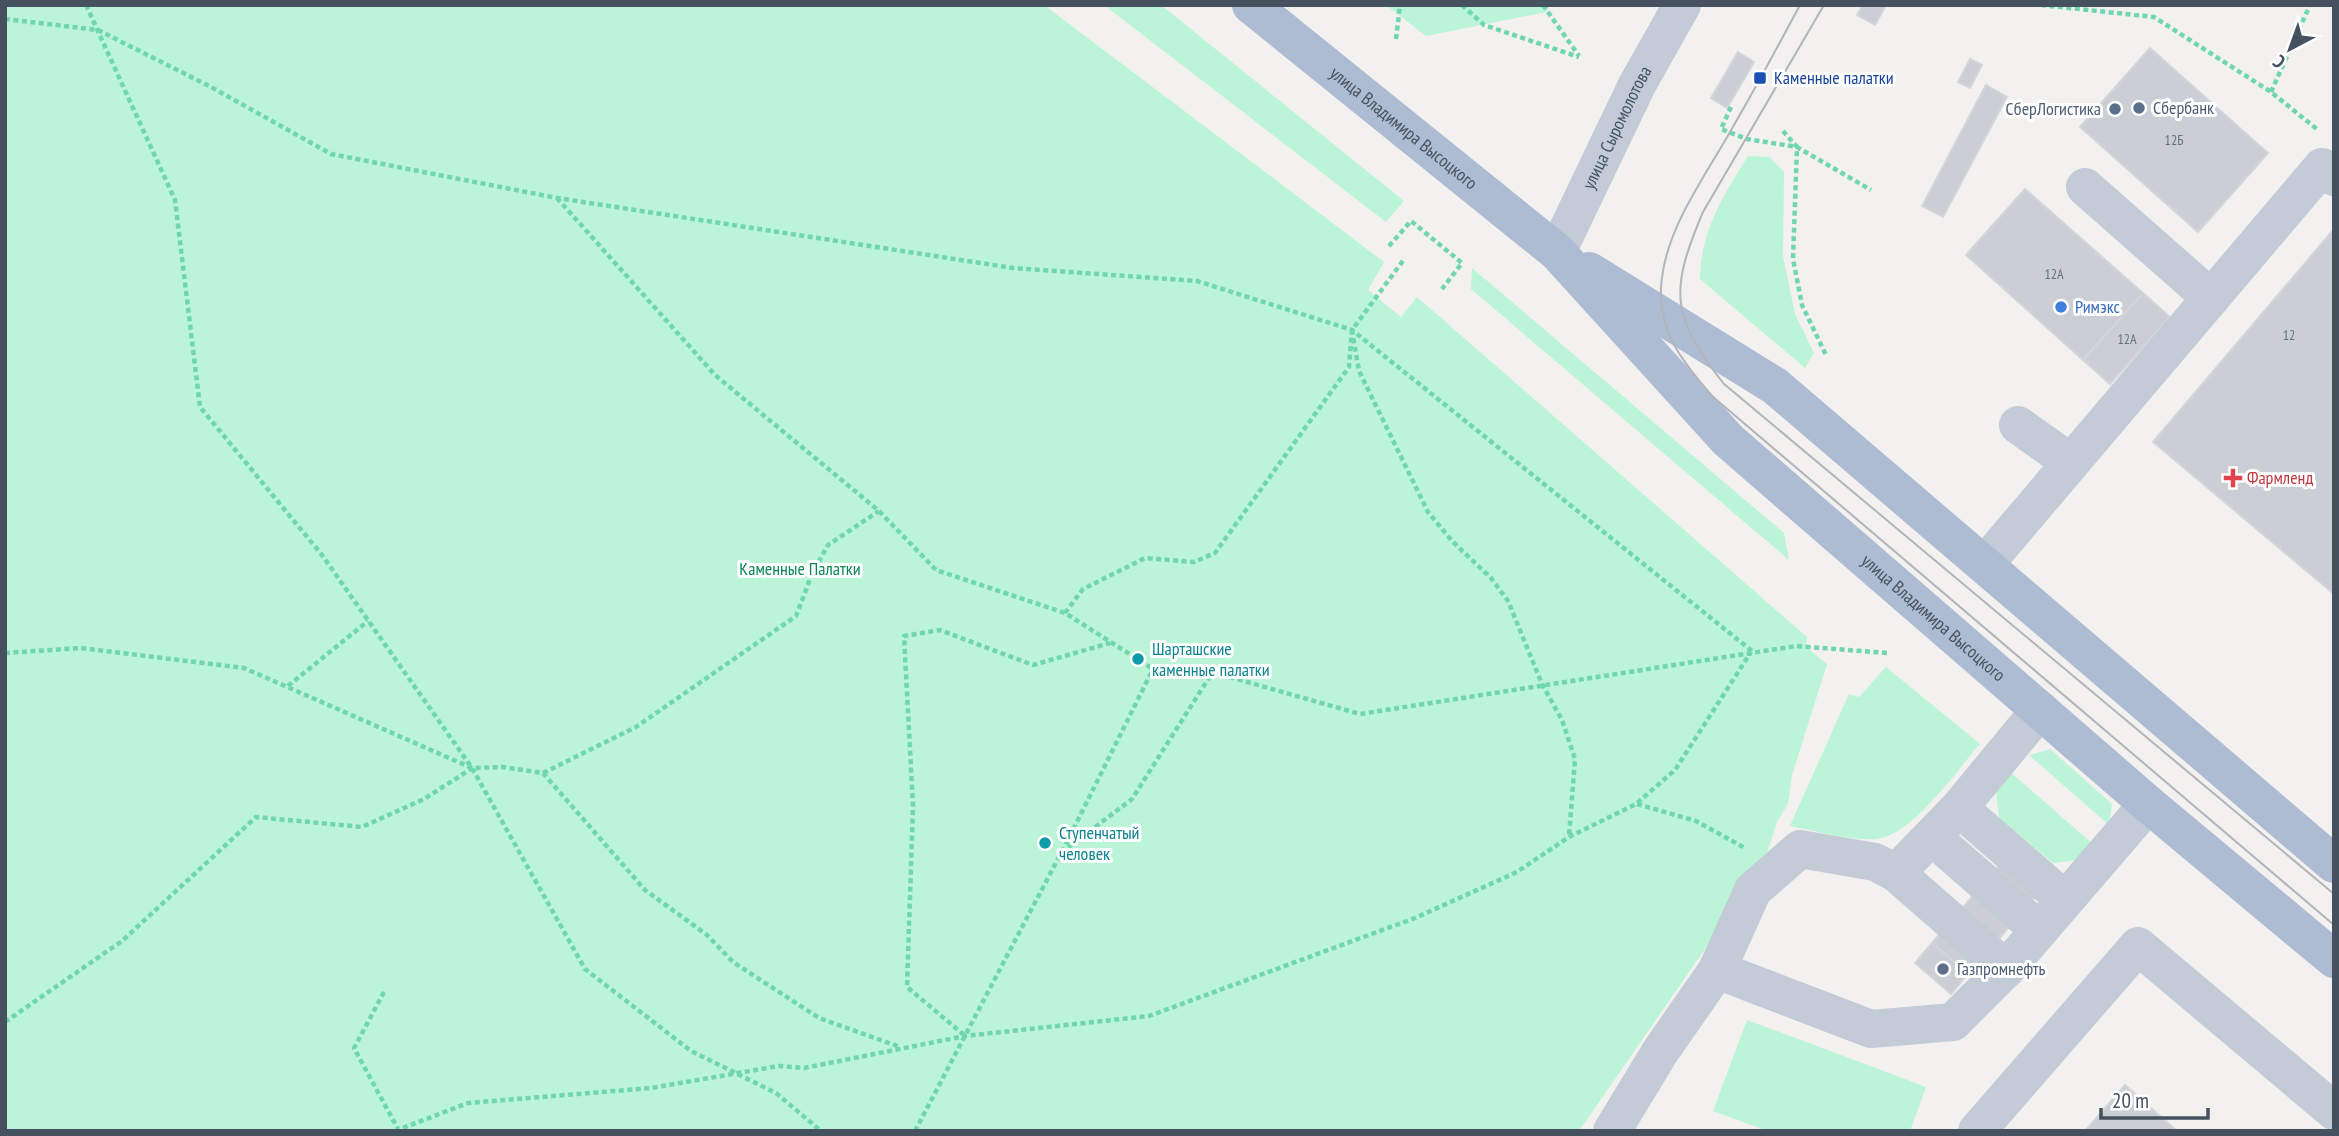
<svg xmlns="http://www.w3.org/2000/svg" width="2339" height="1136" font-family="'PT Sans Narrow',sans-serif">
  <style>
    .green { fill: #bbf4d7 }
    .building { fill: #ccced6; stroke: #d4d5dc; stroke-width: 2 }
    .lines { fill: none; stroke-linecap: round; stroke-linejoin: round }
    .path { stroke: #6fd6ae; stroke-width: 4.5; stroke-dasharray: 5 3.5; stroke-linecap: butt }
    .minor { stroke: #c3cbd7; stroke-width: 38 }
    .major { stroke: #adbcd2; stroke-width: 38 }
    .tram { stroke: #b2b4bb; stroke-width: 2 }
    .transit-dot { fill: #1a4fb4; stroke: #fff; stroke-width: 2.5 }
    .service-dot { fill: #5c6f8a; stroke: #fff; stroke-width: 2.5 }
    .shop-dot { fill: #3f7fe0; stroke: #fff; stroke-width: 2.5 }
    .health-dot { fill: #e0444e; stroke: #fff; stroke-width: 2.5 }
    .culture-dot { fill: #0f9aa8; stroke: #fff; stroke-width: 2.5 }
    .labels { text-anchor: middle; stroke-width: 6; stroke-linejoin: round; paint-order: stroke }
    .number-label { font-size: 14px; fill: #68707e }
    .transit-label { font-size: 18px; fill: #164399; stroke: #fff; text-anchor: start }
    .service-label { font-size: 18px; fill: #4e5e75; stroke: #fff; text-anchor: start }
    .street-label { font-size: 18px; fill: #465160; stroke: #fff }
    .shop-label { font-size: 18px; fill: #366cbe; stroke: #fff; text-anchor: start }
    .health-label { font-size: 18px; fill: #be3a42; stroke: #fff; text-anchor: start }
    .park-label { font-size: 18px; fill: #0d8555; stroke: #fff }
    .culture-label { font-size: 18px; fill: #0d838f; stroke: #fff; text-anchor: start }
  </style>
  <rect width="100%" height="100%" fill="#f3f0f0"/>
  <path class="green" d="M5,5h1039l340,257 -16,28 33,27 16,-20 390,340 -1,10 21,17 -35,111 -4,29 -11,18 -14,43 -184,266h-1574z
    M1104,5h57l243,196 -18,21z
    M1386,5h164l-4,7 -120,24z
    M1748,156l22,1 14,15 -1,84 12,58 19,39 -9,15 -105,-89c1,-49 23,-83 48,-123z
    M1472,268l312,265 5,27 -318,-271z
    M1886,667l94,77c-23,26 -68,92 -104,95 -28,2 -58,-8 -86,-13l59,-132 10,3z
    M2050,749l62,55 -3,21 -80,-70z
    M2008,770l86,75 -15,15 -26,3 -54,-45 -3,-28z
    M1747,1020l179,67 -16,44h-142l-55,-20z"/>
  <path class="building" d="M1863,5h23l-11,20 -18,-10z
    M2150,48l118,105 -70,79 -118,-105z
    M1738,52l16,10 -27,46 -16,-10z
    M1970,59l12,6 -12,23 -12,-6z
    M1986,85l21,12 -64,120 -21,-11z
    M2025,189l118,104 -60,67 -117,-105z
    M2334,229v365l-181,-152z
    M2143,293l27,24 -60,67 -27,-24z
    M2021,840l36,32 -89,102 -36,-31z
    M1932,943l36,31 -17,20 -36,-31z
    M2125,1085l52,46h-92z
    M2125,1085l52,46h-92z"/>
  <g class="lines">
    <path class="path" d="M86,5l89,195 25,207 122,148 150,213 113,201 106,82 85,42 45,38
      M1462,5l22,20 95,32
      M1543,5l36,51
      M2041,5l113,12 117,75 47,38
      M5,19l93,11 113,57 120,67 226,44 456,70 184,13 155,49 400,321
      M1396,39l4,-34
      M2271,92l39,-87
      M1731,107l-10,22 26,10 50,8 74,43
      M1783,131l14,16 -4,112 9,46 24,50
      M557,198l158,177 164,136 57,59 129,43 88,56 59,3 148,42 436,-68 91,7
      M1389,246l22,-25 51,42 -20,26
      M1352,330l7,41 69,141 24,29 39,37 17,23 34,83 20,36 13,39 -6,77
      M1065,613l18,-24 62,-31 49,4 21,-9 134,-186 3,-37 53,-72
      M5,653l76,-5 163,20 228,100 31,-1 40,6 93,-46 160,-111 16,-42 16,-29 51,-34
      M288,686l80,-65
      M543,773l102,117 62,45 26,27 86,56 81,29
      M1637,804l59,17 49,27
      M1062,852l91,-183
      M384,992l-30,56 44,81
      M5,1022l117,-81 134,-124 106,10 62,-28 47,-30
      M964,1035l-57,-48 6,-181 -9,-170 36,-6 93,35 77,-22
      M395,1131l73,-28 183,-15 128,-22 25,2 161,-32 184,-20 266,-98 102,-46 52,-35 67,-33 39,-34 76,-118
      M915,1131l146,-278 71,-54 80,-126"/>
    <g class="minor">
      <path d="M2085,187l126,111"/>
      <path id="s1" d="M1557,252l80,-167 45,-80"/>
      <path d="M2018,425l52,37"/>
      <path d="M1985,564l337,-397 12,10"/>
      <path d="M1959,808l105,91"/>
      <path d="M1932,837l107,93"/>
      <path d="M1896,873l110,96"/>
      <path d="M1717,970l154,59 82,-7 53,-53 142,-165"/>
      <path d="M1612,1131l48,-79 57,-82 36,-80 47,-41 75,13 21,11 63,-65 81,-98"/>
      <path d="M1977,1131l161,-185 196,165"/>
    </g>
    <g class="major">
      <path id="s2" d="M1251,5l306,247 171,188 420,364 186,155"/>
      <path d="M1589,271l186,115 559,478"/>
    </g>
    <path class="tram" d="M1800,5c-23,43 -46,86 -70,127 -27,48 -66,99 -69,156 -2,46 23,75 51,108l622,529
      M1824,5l-121,207c-34,80 -32,104 21,172l610,510"/>
  </g>
  <rect class="transit-dot" x="1753" y="71" width="14" height="14" rx="3.5"/>
  <g class="service-dot">
    <circle cx="2139" cy="108" r="7"/>
    <circle cx="2115" cy="109" r="7"/>
    <circle cx="1943" cy="969" r="7"/>
  </g>
  <circle class="shop-dot" cx="2061" cy="307" r="7"/>
  <path class="health-dot" d="M2229.5 467.5h7v7h7v7h-7v7h-7v-7h-7v-7h7z"/>
  <g class="culture-dot">
    <circle cx="1138" cy="659" r="7"/>
    <circle cx="1045" cy="843" r="7"/>
  </g>
  <g class="labels">
    <g class="number-label">
      <text x="2174" y="145">12Б</text>
      <text x="2054" y="279">12А</text>
      <text x="2289" y="340">12</text>
      <text x="2127" y="344">12А</text>
    </g>
    <g class="transit-label">
      <text x="1774" y="84">Каменные палатки</text>
    </g>
    <g class="service-label">
      <text x="2153" y="114">Сбербанк</text>
      <text x="2101" y="115" text-anchor="end">СберЛогистика</text>
      <text x="1957" y="975">Газпромнефть</text>
    </g>
    <g class="street-label">
      <text dy="6" stroke="none"><textPath href="#s2" startOffset="196">улица Владимира Высоцкого</textPath></text>
      <text dy="6" stroke="none"><textPath href="#s1" startOffset="138">улица Сыромолотова</textPath></text>
      <text dy="6" stroke="none"><textPath href="#s2" startOffset="919">улица Владимира Высоцкого</textPath></text>
    </g>
    <g class="shop-label">
      <text x="2075" y="313">Римэкс</text>
    </g>
    <g class="health-label">
      <text x="2247" y="484">Фармленд</text>
    </g>
    <g class="park-label">
      <text x="800" y="575">Каменные Палатки</text>
    </g>
    <g class="culture-label">
      <text x="1152" y="655">Шарташские<tspan x="1152" dy="21">каменные палатки</tspan></text>
      <text x="1059" y="839">Ступенчатый<tspan x="1059" dy="21">человек</tspan></text>
    </g>
  </g>
  <rect width="2339" height="1136" fill="none" stroke="#465160" stroke-width="14"/>
  <g transform="translate(2290 49) rotate(221)" stroke="#ffffff" stroke-width="5" paint-order="stroke">
  <path d="M0-5L12 26L0 18L-12 26Z" fill="#465160"/>
  <text y="-10" font-size="19" font-weight="bold" text-anchor="middle" fill="#465160">С</text>
  </g>
  <path d="M2101 1108v10h107v-10" fill="none" stroke="#465160" stroke-width="3.5"/>
  <text x="2112" y="1108" font-size="21" fill="#465160" stroke="#ffffff" stroke-width="5" paint-order="stroke">20 m</text>
</svg>
